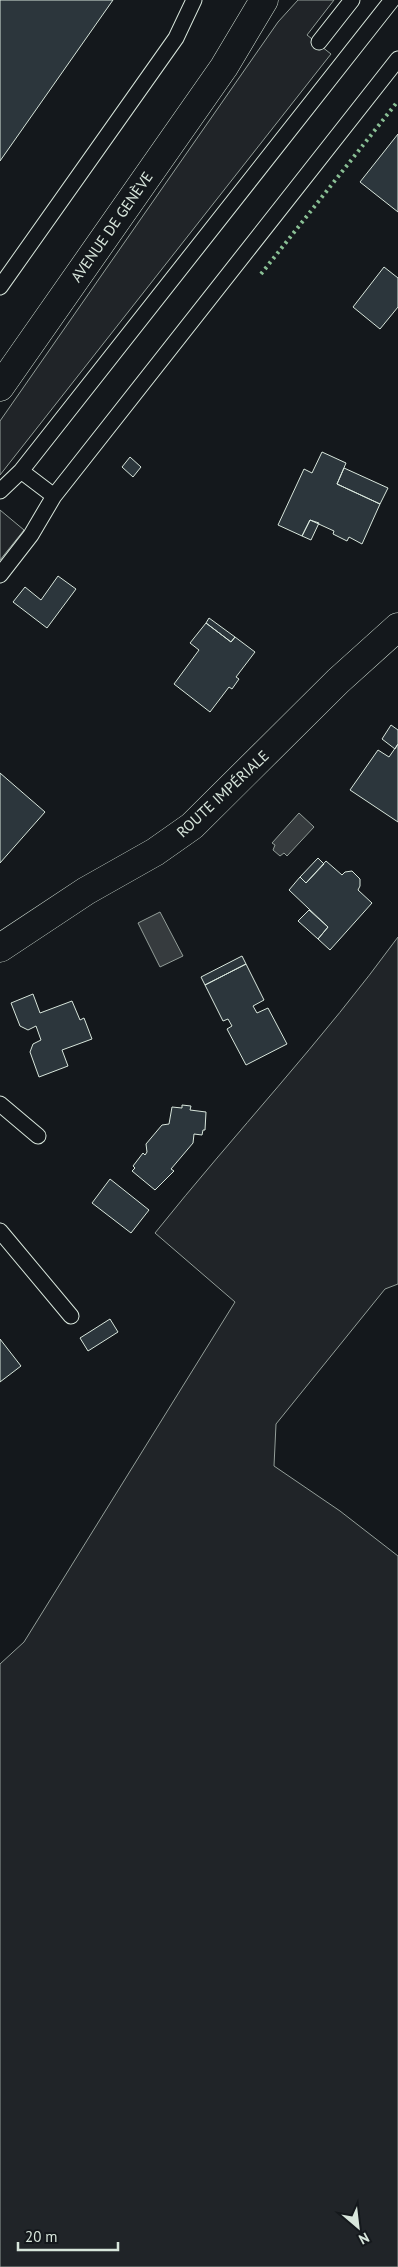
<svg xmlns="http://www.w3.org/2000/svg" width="398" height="2267" font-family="'PT Sans',sans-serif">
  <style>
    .green { fill: #202428; stroke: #939e99 }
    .water { fill: #363b3e; stroke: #939e99 }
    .building { fill: #2c363c; stroke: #d8e6dc }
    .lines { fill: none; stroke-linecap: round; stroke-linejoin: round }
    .service-casing { stroke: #d8e6dc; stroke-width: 17 }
    .minor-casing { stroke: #d8e6dc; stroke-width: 29 }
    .secondary-casing { stroke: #d8e6dc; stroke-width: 29 }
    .service { stroke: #14181c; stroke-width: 15 }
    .minor { stroke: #14181c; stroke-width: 28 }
    .secondary { stroke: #14181c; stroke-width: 28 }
    .hedge { stroke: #8ac095; stroke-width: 4; stroke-dasharray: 2.5 4; stroke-linecap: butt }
    .labels { text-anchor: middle; stroke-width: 4; stroke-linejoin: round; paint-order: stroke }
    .street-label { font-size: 15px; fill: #d8e6dc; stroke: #14181c }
  </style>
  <rect width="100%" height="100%" fill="#14181c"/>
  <path class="green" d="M298,0h36l-27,35 24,19 -331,421v-54l278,-399z
    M0,510l24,20 -24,30z
    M398,937v347l-13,5 -109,135 -2,42 66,45 58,45v711h-398v-603l24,-22 211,-340 -80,-69c80,-100 168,-193 243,-296z"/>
  <path class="water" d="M299,813l15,14 -27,29 -3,-3 -4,3 -7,-6 2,-5 -3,-2z
    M160,912l23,44 -23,11 -22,-44z"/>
  <path class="building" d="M0,0h113l-113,161z
    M398,134v78l-38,-30z
    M384,267l14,11v29l-18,22 -27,-22z
    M322,452l24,11 -9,21 43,20 -18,40 -13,-7 -2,4 -14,-7 1,-3 -24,-11 -8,16 -24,-11 26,-56 8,4z
    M130,457l11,10 -8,10 -11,-10z
    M344,468l44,20 -8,16 -43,-20z
    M310,520l9,3 -8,17 -9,-4z
    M58,576l18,13 -29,39 -34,-26 12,-15 16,13z
    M209,618l26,19 -4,5 -25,-19z
    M206,623l25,19 4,-5 20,15 -19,25 3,2 -7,10 -3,-2 -19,25 -36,-28 25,-34 -9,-7z
    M391,725l7,5v14l-3,5 -13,-10z
    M398,744v78l-48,-32 28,-40 11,7z
    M0,773l45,39 -45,51z
    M318,858l6,6 -18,19 -6,-6z
    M326,861l16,14 3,-3 7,-1 8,8v7l-2,4 14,13 -42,47 -12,-11 10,-12 -39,-37 11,-13 6,6z
    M309,910l19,17 -10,12 -20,-18z
    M242,956l4,8 -41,21 -4,-8z
    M246,964l18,36 -11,6 4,7 11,-5 19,36 -41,21 -19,-36 5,-3 -4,-7 -5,2 -18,-36z
    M33,994l7,19 32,-12 8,19 4,-2 8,21 -30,11 6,16 -29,11 -9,-25 3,-8 8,-4 -5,-14 -8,4 -8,-4 -9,-23z
    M182,1105l9,1 -1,4 16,2 -1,18h-2l-1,5 -8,-1 -1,9 -22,26 3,2 -19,19 -23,-19 3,-3 -2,-2 10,-13 2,2 2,-3 -1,-8 16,-19 7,-1 3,-17 10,1z
    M110,1179l39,31 -18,23 -39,-30z
    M110,1319l8,13 -30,19 -8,-13z
    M0,1339l21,27 -21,16z"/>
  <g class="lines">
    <g class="service-casing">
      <path id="service" d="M392,0l-371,471 33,25 344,-437
        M319,42l33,-42
        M0,287l176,-249 18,-38
        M0,491l21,-20
        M0,575l31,-40 23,-39
        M0,1104l38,32
        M0,1231l71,85"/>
    </g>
    <g class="minor-casing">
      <path id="minor" d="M0,948l86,-57 69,-39 37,-26 146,-145 60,-54"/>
    </g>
    <g class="secondary-casing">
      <path id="secondary" d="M0,387l224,-320 40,-67"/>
    </g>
    <use href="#service" class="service"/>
    <use href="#minor" class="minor"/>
    <use href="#secondary" class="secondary"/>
    <path class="hedge" d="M261,274l137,-173"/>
  </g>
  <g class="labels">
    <g class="street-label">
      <text transform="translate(112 227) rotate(-55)" y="5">AVENUE DE GENÈVE</text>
      <text transform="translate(223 794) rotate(-43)" y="5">ROUTE IMPÉRIALE</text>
    </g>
  </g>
  <g transform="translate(358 2227) rotate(152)" stroke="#14181c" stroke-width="4" paint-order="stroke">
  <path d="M0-4L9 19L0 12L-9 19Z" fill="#d8e6dc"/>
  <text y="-8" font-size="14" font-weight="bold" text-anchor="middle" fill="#d8e6dc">N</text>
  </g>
  <path d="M18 2242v8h100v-8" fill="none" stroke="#d8e6dc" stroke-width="2.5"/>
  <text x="25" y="2242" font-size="15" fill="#d8e6dc" stroke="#14181c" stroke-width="4" paint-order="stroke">20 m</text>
</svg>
